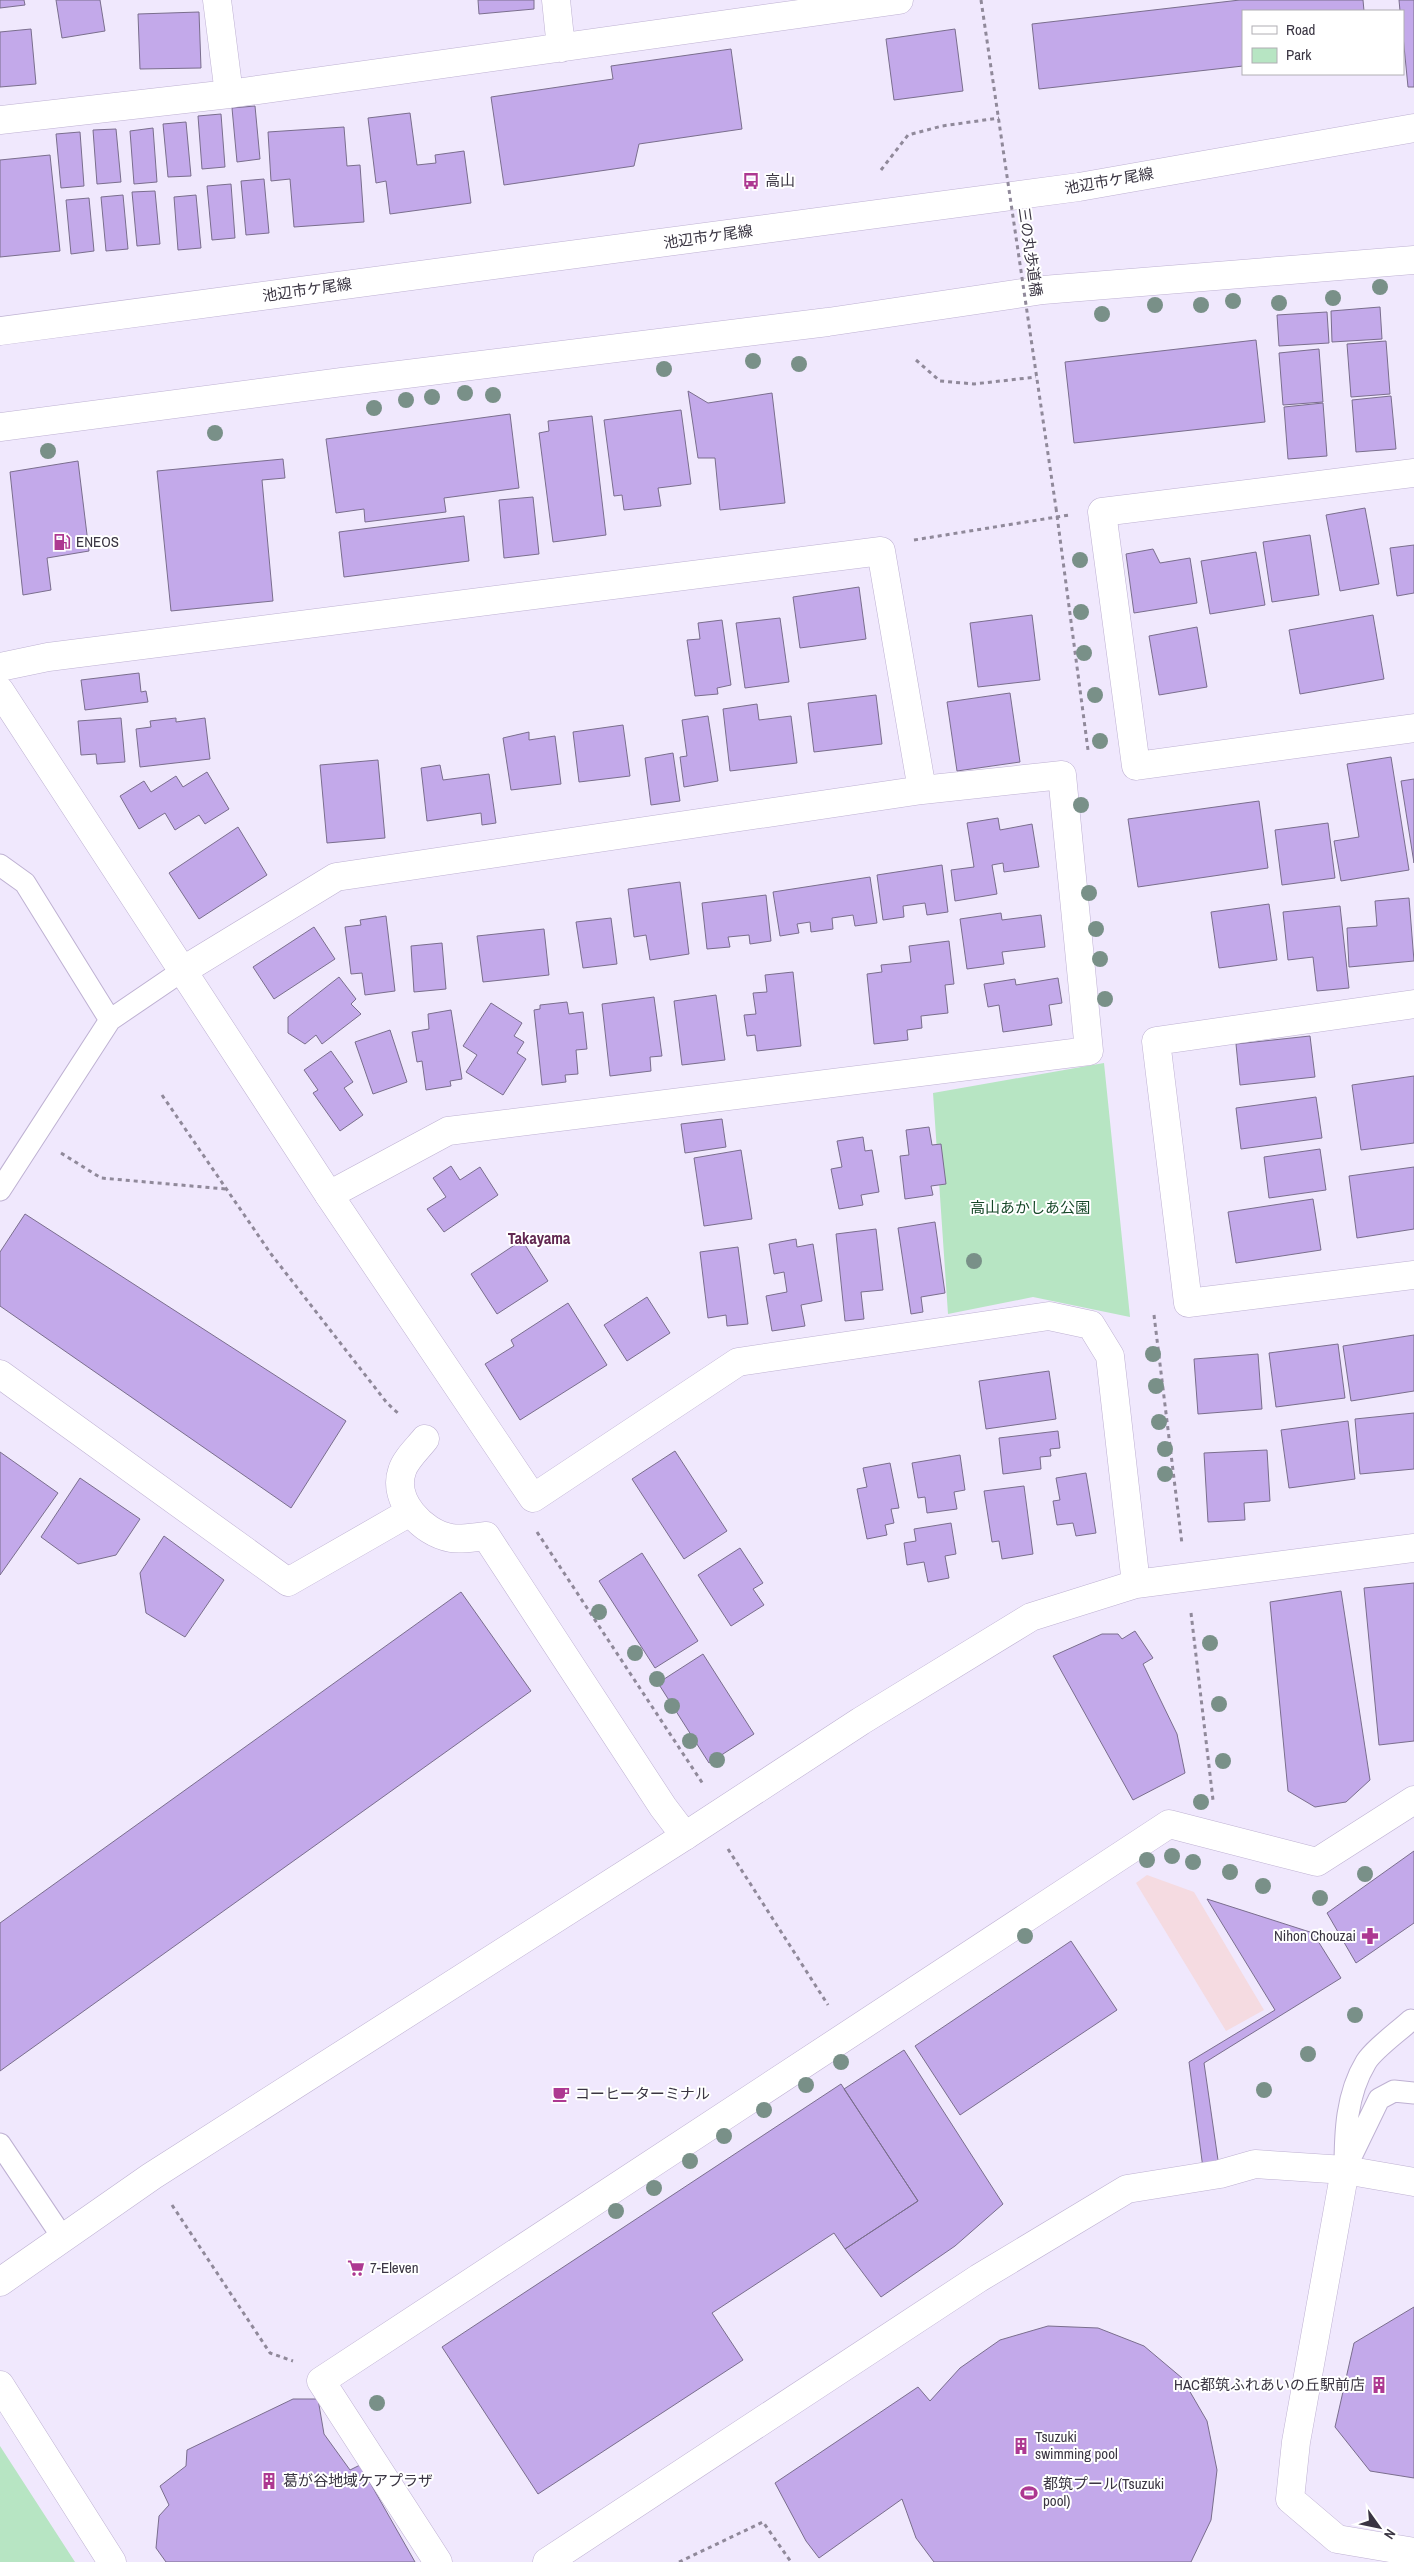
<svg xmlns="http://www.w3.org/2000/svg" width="1414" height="2562" font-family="'Archivo Narrow','Noto Sans JP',sans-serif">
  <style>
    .commercial { fill: #f5dbe1 }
    .green { fill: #b7e5c3 }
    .building { fill: #c3a9ea; stroke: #7a6e8d }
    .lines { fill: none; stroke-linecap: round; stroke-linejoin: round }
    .service-casing { stroke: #beb1d2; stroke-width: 23 }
    .pedestrian-casing { stroke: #beb1d2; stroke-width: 29 }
    .minor-casing { stroke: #beb1d2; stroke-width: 29 }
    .tertiary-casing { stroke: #beb1d2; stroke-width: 29 }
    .path { stroke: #90899a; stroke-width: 3; stroke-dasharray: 4 4; stroke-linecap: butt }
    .service { stroke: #fff; stroke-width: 21 }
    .pedestrian { stroke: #fff; stroke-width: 28 }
    .minor { stroke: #fff; stroke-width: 28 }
    .tertiary { stroke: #fff; stroke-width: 28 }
    .path-bridge { stroke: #90899a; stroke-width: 3; stroke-dasharray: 4 4; stroke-linecap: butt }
    .tree { fill: #799088 }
    .labels { text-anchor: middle; stroke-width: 4; stroke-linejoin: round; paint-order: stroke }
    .poi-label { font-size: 15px; fill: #3a3542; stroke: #fff; text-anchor: start }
    .street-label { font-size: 15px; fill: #3a3542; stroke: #fff }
    .park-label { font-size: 15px; fill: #174829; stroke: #fff }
    .neighbourhood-label { font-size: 16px; font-weight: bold; fill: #622852; stroke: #fff }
  </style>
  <rect width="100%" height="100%" fill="#f0e8fd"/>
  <path class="commercial" d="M1147,1875l47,17 70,118 -38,21 -90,-148z"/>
  <path class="green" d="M1104,1063l26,254 -97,-20 -85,17 -15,-221z
    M0,2446l75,116h-75z"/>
  <path class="building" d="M0,0h24l1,5 -25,3z
    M56,0h44l5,31 -43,7z
    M478,0h56v9l-55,5z
    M1240,0h123l1,11h-121v55l-204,23 -7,-65z
    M1399,0h15v87h-6l-5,-51v-25h-3z
    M199,12l2,56 -61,1 -2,-55z
    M31,29l5,55 -36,3v-55z
    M955,29l8,62 -69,9 -8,-61z
    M731,49l11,80 -103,15 -5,22 -130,19 -13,-88 122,-18 -2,-13z
    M255,106l5,53 -23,3 -5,-54z
    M410,113l7,52 19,-2 -1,-8 29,-4 7,52 -81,11 -4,-33 -10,2 -8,-65z
    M221,114l4,53 -23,2 -4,-53z
    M186,122l5,54 -23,1 -5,-53z
    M344,127l3,39 13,-1 4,57 -70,5 -4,-48 -19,2 -3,-49z
    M153,128l4,54 -23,2 -4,-53z
    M116,129l5,53 -24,2 -4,-54z
    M80,132l4,54 -23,2 -5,-54z
    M50,155l10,96 -60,6v-97z
    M264,179l5,54 -23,2 -5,-54z
    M231,184l4,54 -23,2 -5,-54z
    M155,191l5,53 -23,2 -5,-54z
    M123,195l5,54 -22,2 -5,-54z
    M196,195l5,53 -23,2 -4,-53z
    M89,198l5,53 -23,3 -5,-54z
    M1380,307l2,32 -50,3 -1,-31z
    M1327,312l2,31 -50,3 -2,-31z
    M1256,340l9,82 -191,21 -9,-81z
    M1386,341l4,53 -39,3 -4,-53z
    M1319,349l4,53 -40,3 -4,-52z
    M688,391l20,12 64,-10 13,110 -65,7 -5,-52h-17z
    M1391,396l5,53 -40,3 -4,-52z
    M1323,403l4,53 -39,3 -4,-52z
    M681,410l10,74 -33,4 3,18 -37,4 -2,-15 -8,1 -10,-76z
    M510,414l9,74 -75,10 2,14 -81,10 -1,-13 -28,4 -10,-74z
    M592,416l14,119 -53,7 -14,-109 10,-2 -1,-10z
    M283,459l2,19 -23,2 11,121 -102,10 -14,-140z
    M78,461l11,90 -42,7 4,32 -28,5 -13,-123z
    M533,497l6,57 -35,4 -5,-58z
    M1365,508l14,76 -39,7 -14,-76z
    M464,516l5,45 -125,16 -5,-45z
    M1310,535l9,60 -47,7 -9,-60z
    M1414,545v48l-17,3 -7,-48z
    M1153,549l7,14 30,-5 7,45 -63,10 -8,-59z
    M1256,552l9,53 -55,9 -9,-53z
    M859,587l7,52 -66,9 -7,-51z
    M1032,615l8,65 -62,7 -8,-64z
    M1373,615l11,64 -84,15 -11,-64z
    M780,618l9,64 -44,6 -9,-65z
    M722,620l9,65 -14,3 1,6 -23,2 -8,-56 13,-1 -2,-16z
    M1197,627l10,60 -48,8 -10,-59z
    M139,673l2,19 5,-1 2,11 -63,8 -4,-30z
    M1010,693l10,69 -63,9 -10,-69z
    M876,695l6,49 -68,8 -6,-49z
    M757,704l2,16 32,-4 6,47 -67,8 -7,-62z
    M708,716l10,65 -34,6 -4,-30 7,-1 -5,-36z
    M121,718l4,44 -28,2 -1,-10 -15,1 -3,-34z
    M176,718v4l29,-4 5,41 -70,8 -4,-38 15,-2 -1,-6z
    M623,725l7,51 -51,6 -6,-50z
    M529,732v8l26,-4 6,48 -50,6 -8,-52z
    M673,753l7,48 -29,4 -6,-47z
    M1391,757l18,113 -68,11 -7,-40 25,-4 -12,-73z
    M378,760l7,78 -58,5 -7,-78z
    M440,765l3,15 46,-6 7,49 -14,2 -1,-12 -54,8 -6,-53z
    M207,772l22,37 -24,15 -6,-9 -24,15 -10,-17 -26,16 -19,-33 24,-15 7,11 25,-16 7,11z
    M1414,779v84l-13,-82z
    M1259,801l9,67 -130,19 -10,-68z
    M998,818l2,12 32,-6 7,43 -35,5 -1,-9 -11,2 5,29 -42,7 -4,-31 23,-3 -7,-44z
    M1328,823l7,55 -53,7 -7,-55z
    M238,827l29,48 -68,44 -30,-46z
    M942,865l6,47 -21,3 -2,-12 -22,3 1,11 -21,3 -6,-45z
    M870,877l7,46 -22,3 -2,-11 -21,3 1,11 -22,3 -1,-10 -13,2 2,9 -19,3 -7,-44z
    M680,882l9,72 -39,6 -4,-25 -12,2 -6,-48z
    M766,895l5,46 -21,3 -1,-9 -21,2 2,10 -23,2 -5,-46z
    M1409,898l5,63 -65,6 -2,-39 30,-2 -2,-25z
    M1269,904l8,56 -58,8 -8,-56z
    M1340,906l9,82 -32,3 -4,-34 -25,3 -5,-48z
    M1001,913l1,7 39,-5 4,32 -43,5 2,12 -37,5 -7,-50z
    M386,916l9,75 -30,4 -3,-22 -11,1 -6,-47 16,-2 -1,-5z
    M611,918l6,46 -34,4 -7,-46z
    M314,927l21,32 -61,40 -21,-32z
    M544,929l5,46 -66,7 -6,-46z
    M949,941l5,43 -9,1 3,28 -27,3 1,12 -15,2 1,10 -34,4 -7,-70 15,-2 -1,-7 30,-3 -2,-16z
    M442,943l4,46 -32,3 -3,-46z
    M793,972l8,74 -44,5 -2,-16 -8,1 -3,-21 12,-1 -3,-21 14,-1 -2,-17z
    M339,977l17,22 -5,5 10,10 -39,30 -6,-9 -11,9 -17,-11v-16z
    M1058,978l4,25 -13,2 3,20 -49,7 -4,-27 -11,2 -4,-23 31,-5 1,6z
    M716,995l9,65 -43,5 -8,-64z
    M654,997l8,59 -12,1 1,14 -41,5 -8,-72z
    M567,1002l2,12 14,-2 4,37 -11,1 2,24 -13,1 1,7 -24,3 -8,-75 6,-1v-4z
    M491,1003l31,20 -8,13 10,6 -7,11 9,6 -23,36 -37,-23 11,-17 -14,-9z
    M451,1010l11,69 -12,2 1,5 -25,4 -4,-29 -5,1 -5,-30 17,-3 -1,-15z
    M390,1030l17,52 -34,12 -18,-52z
    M1310,1036l5,41 -75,8 -4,-41z
    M331,1051l22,31 -9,6 19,27 -23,16 -27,-38 5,-3 -14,-20z
    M1414,1076v67l-53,7 -9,-65z
    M1316,1097l6,41 -81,11 -5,-41z
    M722,1119l4,28 -41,6 -4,-29z
    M929,1127l3,18 9,-1 5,40 -15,2 2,9 -28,4 -5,-43 9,-1 -3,-25z
    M863,1137l2,14 7,-1 7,42 -18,3 2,10 -24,4 -8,-40 11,-2 -5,-26z
    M1320,1149l6,41 -57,8 -5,-41z
    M741,1150l11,69 -48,7 -10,-68z
    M451,1166l9,14 20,-13 18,28 -54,37 -17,-23 19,-12 -13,-19z
    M1414,1167v62l-57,9 -8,-62z
    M1313,1199l8,51 -85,13 -8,-51z
    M25,1214l321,207 -55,87 -291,-202v-54z
    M935,1222l10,71 -24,4 2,15 -12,2 -13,-86z
    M876,1229l7,61 -22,2 3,27 -19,2 -9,-87z
    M796,1239l1,8 16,-3 9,57 -21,4 4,21 -33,5 -6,-35 21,-4 -3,-20 -10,2 -5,-30z
    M522,1240l26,41 -51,33 -26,-40z
    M738,1247l10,77 -21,2 -1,-11 -18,3 -8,-66z
    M647,1297l23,36 -43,28 -23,-36z
    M568,1303l39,62 -87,55 -35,-56 29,-18 -3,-6z
    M1414,1335v56l-63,10 -8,-55z
    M1338,1344l7,54 -69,9 -7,-54z
    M1258,1354l4,55 -64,5 -4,-55z
    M1049,1371l7,48 -70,10 -7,-48z
    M1414,1413v56l-54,5 -5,-55z
    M1348,1421l7,58 -66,9 -8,-58z
    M1058,1431l2,17 -10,1 1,7 -11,1 1,12 -38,5 -4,-36z
    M1267,1450l3,51 -26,2 1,17 -37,2 -4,-69z
    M675,1451l52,80 -43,28 -52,-80z
    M0,1452l58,41 -58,82z
    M960,1455l5,35 -11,2 3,17 -30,4 -2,-16 -7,1 -6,-35z
    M890,1463l9,45 -8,1 3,14 -9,2 2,10 -20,4 -10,-50 10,-2 -4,-19z
    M1086,1473l10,60 -20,3 -3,-13 -16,2 -4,-24 7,-1 -4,-22z
    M80,1478l60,41 -24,36 -38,9 -37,-27z
    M1024,1486l9,68 -31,5 -3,-18 -7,1 -8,-51z
    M951,1523l5,31 -11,2 4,22 -21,4 -4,-20 -17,3 -3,-22 12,-2 -2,-12z
    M164,1536l60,44 -39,57 -39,-24 -6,-40z
    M740,1548l23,35 -10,6 11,16 -33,21 -33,-51z
    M642,1553l56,88 -43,27 -56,-87z
    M1414,1583v158l-35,4 -15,-157z
    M1341,1591l29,189 -24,22 -31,5 -27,-16 -18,-189z
    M461,1592l70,99 -531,380v-148z
    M1135,1631l18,27 -10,6 34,70 8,39 -52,27 -80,-144 49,-22h16l4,5z
    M703,1654l51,80 -45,29 -51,-80z
    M1414,1851v72l-58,40 -29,-50z
    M1207,1899l106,34 28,45 -137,85 16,111 -16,2 -15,-114 86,-52z
    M1071,1941l46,69 -157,105 -45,-69z
    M904,2050l99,154 -48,42 -74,51 -36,-48 73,-48 -74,-112z
    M841,2084l77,117 -73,48 -11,-16 -122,80 31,47 -205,134 -96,-147z
    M1414,2307v171l-44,-7 -35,-44 19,-84z
    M1048,2326l50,2 46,18 38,32 25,43 10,49 -6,50 -20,42h-257l-18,-24 -14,-39 -83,59 -13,-17 -31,-58 143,-96 12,14 30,-33 40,-28z
    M293,2399h25l6,35 26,36 10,-5 55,97h-249l-10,-14 3,-32 10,-11 -9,-19 26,-20 1,-16z"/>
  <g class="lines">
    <g class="service-casing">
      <path id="service" d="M0,865l25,18 85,137 -110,170
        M110,1020l72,-49
        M0,2144l63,94
        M1348,2163l31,-64 15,-8 20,2
        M1345,2170c0,-37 1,-75 21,-108 8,-13 32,-30 45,-42l3,1"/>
    </g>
    <g class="pedestrian-casing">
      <path id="pedestrian" d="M0,1374l288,208 122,-70
        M425,1439c-7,9 -20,21 -23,32 -10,29 20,62 49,67 10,2 24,-1 35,-2l177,271 22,29
        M438,2562l-117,-181 848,-557 148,38 97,-62"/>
    </g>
    <g class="minor-casing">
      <path id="minor" d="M217,0l12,94 670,-94
        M556,0l5,48
        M0,120l229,-26
        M1414,473l-312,39 34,254 278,-38
        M0,667l48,-10 833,-106 41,239
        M182,971l154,-94 586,-87 140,-15 27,276 -641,80 -119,64
        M1414,1004l-258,37 32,262 226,-28"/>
    </g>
    <g class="tertiary-casing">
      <path id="tertiary" d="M0,331l1079,-144 335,-59
        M0,427l342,-45 486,-60 215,-32 371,-30
        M0,691l329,504 204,303 205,-136 311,-46 42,9 19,31 26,228
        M1345,2170l-49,272 -6,57 47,40 77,13
        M0,2282l152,-106 533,-340 176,-115 170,-104 105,-33 278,-36
        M0,2385l112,177
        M547,2562l432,-284 148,-89 93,-15 35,-10 90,6 69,12"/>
    </g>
    <path class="path" d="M881,170l27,-35 34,-9 57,-8
      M916,360l24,21 34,3 62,-7
      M1056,508l32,242
      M914,540l155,-25
      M162,1095l109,159 116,149 13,12
      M61,1153l40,25 125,11
      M1154,1315l28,229
      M537,1532l166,252
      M1191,1613l22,187
      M728,1849l100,156
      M172,2205l98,148 23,8
      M679,2562l84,-40 28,40"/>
    <use href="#service" class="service"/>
    <use href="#pedestrian" class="pedestrian"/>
    <use href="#minor" class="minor"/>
    <use href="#tertiary" class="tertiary"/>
    <path class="path-bridge" d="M981,0l75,508"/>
  </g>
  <g class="tree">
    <circle cx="1380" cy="287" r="8"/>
    <circle cx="1333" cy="298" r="8"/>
    <circle cx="1233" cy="301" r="8"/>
    <circle cx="1279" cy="303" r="8"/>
    <circle cx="1155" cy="305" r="8"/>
    <circle cx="1201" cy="305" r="8"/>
    <circle cx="1102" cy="314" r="8"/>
    <circle cx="753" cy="361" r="8"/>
    <circle cx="799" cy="364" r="8"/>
    <circle cx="664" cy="369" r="8"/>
    <circle cx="465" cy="393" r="8"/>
    <circle cx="493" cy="395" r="8"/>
    <circle cx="432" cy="397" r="8"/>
    <circle cx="406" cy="400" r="8"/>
    <circle cx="374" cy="408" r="8"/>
    <circle cx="215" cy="433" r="8"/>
    <circle cx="48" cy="451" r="8"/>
    <circle cx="1080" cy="560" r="8"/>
    <circle cx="1081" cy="612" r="8"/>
    <circle cx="1084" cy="653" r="8"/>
    <circle cx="1095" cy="695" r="8"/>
    <circle cx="1100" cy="741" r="8"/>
    <circle cx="1081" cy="805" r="8"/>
    <circle cx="1089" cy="893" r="8"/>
    <circle cx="1096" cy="929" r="8"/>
    <circle cx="1100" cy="959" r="8"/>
    <circle cx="1105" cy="999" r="8"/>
    <circle cx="974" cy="1261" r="8"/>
    <circle cx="1153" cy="1354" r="8"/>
    <circle cx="1156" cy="1386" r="8"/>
    <circle cx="1159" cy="1422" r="8"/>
    <circle cx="1165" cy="1449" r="8"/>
    <circle cx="1165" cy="1474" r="8"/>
    <circle cx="599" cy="1612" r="8"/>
    <circle cx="1210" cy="1643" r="8"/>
    <circle cx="635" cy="1653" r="8"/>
    <circle cx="657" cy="1679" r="8"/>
    <circle cx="1219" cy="1704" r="8"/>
    <circle cx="672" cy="1706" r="8"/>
    <circle cx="690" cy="1741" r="8"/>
    <circle cx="717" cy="1760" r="8"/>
    <circle cx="1223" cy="1761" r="8"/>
    <circle cx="1201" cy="1802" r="8"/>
    <circle cx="1172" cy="1856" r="8"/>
    <circle cx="1147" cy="1860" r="8"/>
    <circle cx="1193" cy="1862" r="8"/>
    <circle cx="1230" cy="1872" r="8"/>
    <circle cx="1365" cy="1874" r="8"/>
    <circle cx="1263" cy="1886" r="8"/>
    <circle cx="1320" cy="1898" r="8"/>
    <circle cx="1025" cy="1936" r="8"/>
    <circle cx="1355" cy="2015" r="8"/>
    <circle cx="1308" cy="2054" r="8"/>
    <circle cx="841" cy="2062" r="8"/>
    <circle cx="806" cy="2085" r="8"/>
    <circle cx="1264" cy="2090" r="8"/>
    <circle cx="764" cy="2110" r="8"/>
    <circle cx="724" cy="2136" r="8"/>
    <circle cx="690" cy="2161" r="8"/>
    <circle cx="654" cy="2188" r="8"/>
    <circle cx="616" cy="2211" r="8"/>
    <circle cx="377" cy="2403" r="8"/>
  </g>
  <defs>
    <g id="bus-bare" transform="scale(1.35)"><path d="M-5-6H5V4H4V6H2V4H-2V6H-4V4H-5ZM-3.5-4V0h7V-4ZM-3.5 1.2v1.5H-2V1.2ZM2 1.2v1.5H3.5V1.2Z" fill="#ad3891" stroke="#fff" stroke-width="2.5" paint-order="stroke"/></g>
    <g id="fuel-bare" transform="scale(1.35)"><path d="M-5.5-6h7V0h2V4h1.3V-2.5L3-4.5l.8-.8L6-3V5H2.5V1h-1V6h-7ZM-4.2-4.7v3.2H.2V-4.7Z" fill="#ad3891" stroke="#fff" stroke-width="2.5" paint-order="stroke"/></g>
    <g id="pharmacy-bare" transform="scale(1.35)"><path d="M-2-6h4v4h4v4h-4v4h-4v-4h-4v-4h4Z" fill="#ad3891" stroke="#fff" stroke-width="2.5" paint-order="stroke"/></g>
    <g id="cafe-bare" transform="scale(1.35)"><path d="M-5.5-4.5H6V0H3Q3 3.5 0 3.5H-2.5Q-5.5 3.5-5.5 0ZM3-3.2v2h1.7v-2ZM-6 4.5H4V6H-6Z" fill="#ad3891" stroke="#fff" stroke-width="2.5" paint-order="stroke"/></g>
    <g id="supermarket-bare" transform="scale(1.35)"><path d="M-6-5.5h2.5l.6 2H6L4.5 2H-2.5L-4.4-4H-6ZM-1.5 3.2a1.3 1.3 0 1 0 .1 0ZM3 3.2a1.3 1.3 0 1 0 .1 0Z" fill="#ad3891" stroke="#fff" stroke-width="2.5" paint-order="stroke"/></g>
    <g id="building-bare" transform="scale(1.35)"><path d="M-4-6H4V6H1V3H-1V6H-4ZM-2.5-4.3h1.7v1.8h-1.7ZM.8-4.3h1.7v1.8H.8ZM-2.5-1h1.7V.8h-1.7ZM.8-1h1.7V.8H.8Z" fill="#ad3891" stroke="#fff" stroke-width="2.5" paint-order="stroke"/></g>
    <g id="stadium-bare" transform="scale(1.35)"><path d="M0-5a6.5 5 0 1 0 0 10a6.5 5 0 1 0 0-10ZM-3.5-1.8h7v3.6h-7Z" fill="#ad3891" stroke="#fff" stroke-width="2.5" paint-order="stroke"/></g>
  </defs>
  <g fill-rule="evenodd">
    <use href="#bus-bare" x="751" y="181"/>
    <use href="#fuel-bare" x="62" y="542"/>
    <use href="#pharmacy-bare" x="1370" y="1936"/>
    <use href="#cafe-bare" x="561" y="2094"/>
    <use href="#supermarket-bare" x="356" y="2268"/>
    <use href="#building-bare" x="1379" y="2385"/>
    <use href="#building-bare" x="1021" y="2446"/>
    <use href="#building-bare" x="269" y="2481"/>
    <use href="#stadium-bare" x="1029" y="2493"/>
  </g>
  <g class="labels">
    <g class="poi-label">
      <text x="765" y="186">高山</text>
      <text x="76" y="547">ENEOS</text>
      <text x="1356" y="1941" text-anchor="end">Nihon Chouzai</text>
      <text x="575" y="2099">コーヒーターミナル</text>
      <text x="370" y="2273">7-Eleven</text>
      <text x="1365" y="2390" text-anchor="end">HAC都筑ふれあいの丘駅前店</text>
      <text x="1035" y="2442">Tsuzuki<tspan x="1035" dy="17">swimming pool</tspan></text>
      <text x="283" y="2486">葛が谷地域ケアプラザ</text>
      <text x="1043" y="2489">都筑プール(Tsuzuki<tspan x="1043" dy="17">pool)</tspan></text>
    </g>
    <g class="street-label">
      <text transform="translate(1109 181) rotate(-10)" y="5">池辺市ケ尾線</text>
      <text transform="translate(708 237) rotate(-8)" y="5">池辺市ケ尾線</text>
      <text transform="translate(1030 252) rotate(82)" y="5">三の丸歩道橋</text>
      <text transform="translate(307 290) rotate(-8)" y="5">池辺市ケ尾線</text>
    </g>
    <g class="park-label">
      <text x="1030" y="1213">高山あかしあ公園</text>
    </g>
    <g class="neighbourhood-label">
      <text x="539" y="1244">Takayama</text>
    </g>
  </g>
  <rect x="1242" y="10" width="162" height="65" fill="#ffffff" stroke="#b0aeb3"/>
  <rect x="1252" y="26" width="25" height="8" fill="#ffffff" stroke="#b0aeb3"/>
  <text x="1286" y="35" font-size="15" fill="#3a3542">Road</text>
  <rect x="1252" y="48" width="25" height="15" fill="#b7e5c3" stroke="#b0aeb3"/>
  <text x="1286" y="60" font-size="15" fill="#3a3542">Park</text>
  <g transform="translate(1379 2527) rotate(123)" stroke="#ffffff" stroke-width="4" paint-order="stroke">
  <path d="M0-4L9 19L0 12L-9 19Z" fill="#3a3542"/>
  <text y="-8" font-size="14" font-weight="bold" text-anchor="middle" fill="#3a3542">N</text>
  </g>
</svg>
